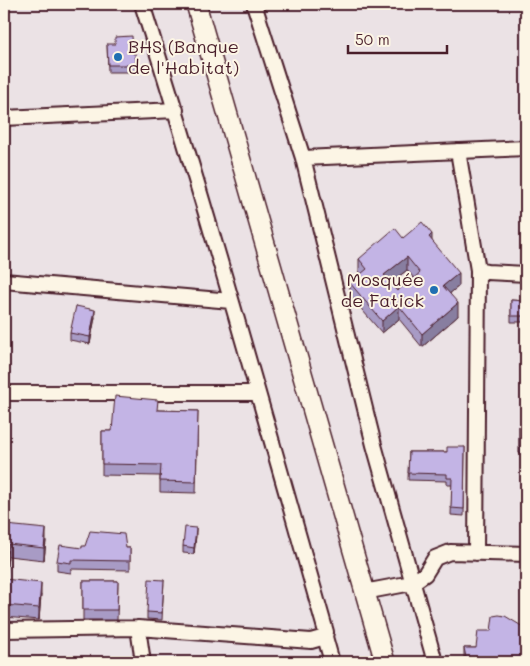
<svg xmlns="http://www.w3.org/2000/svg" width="530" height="666" font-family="Mali,sans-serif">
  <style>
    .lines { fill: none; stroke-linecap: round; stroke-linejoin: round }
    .street-casing { stroke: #4a1f2b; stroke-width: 18 }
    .secondary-casing { stroke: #4a1f2b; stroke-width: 22 }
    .street { stroke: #fcf5e5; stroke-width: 14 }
    .secondary { stroke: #fcf5e5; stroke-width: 19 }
    .wall { fill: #a89bc5; stroke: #4a1f2b; fill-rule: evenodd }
    .shaded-wall { fill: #887ea0; stroke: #4a1f2b }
    .building { fill: #c3b4e5; stroke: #4a1f2b; fill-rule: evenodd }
    .poi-dot { fill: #1f6fb2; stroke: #fcf5e5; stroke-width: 2 }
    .labels { text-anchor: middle; stroke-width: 4; stroke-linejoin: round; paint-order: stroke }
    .poi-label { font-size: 18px; fill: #4a1f2b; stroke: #fcf5e5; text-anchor: start }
  </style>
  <rect width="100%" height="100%" fill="#ebe2e5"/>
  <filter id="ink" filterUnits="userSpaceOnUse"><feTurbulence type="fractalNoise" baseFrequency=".02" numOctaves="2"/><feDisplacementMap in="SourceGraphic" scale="10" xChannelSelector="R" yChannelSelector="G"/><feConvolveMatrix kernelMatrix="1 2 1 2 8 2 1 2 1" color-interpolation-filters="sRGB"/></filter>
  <g filter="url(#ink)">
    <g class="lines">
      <g class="street-casing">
        <path id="street" d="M142,4c66,208 124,418 184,628l-1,5 7,25
          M254,4l49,154 71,287 61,217
          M4,118l172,-8
          M458,151l20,119 -2,283
          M303,158l223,-10
          M478,270l9,2 39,2
          M4,281l227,20
          M4,393h254
          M364,592l48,-9 13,-9 10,-16 15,-6 76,2
          M138,628l5,34
          M4,630l134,-2 173,13 14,-4"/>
      </g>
      <g class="secondary-casing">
        <path id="secondary" d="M196,4l189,658"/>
      </g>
      <use href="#street" class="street"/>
      <use href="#secondary" class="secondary"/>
    </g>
    <path class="wall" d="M107,44l26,10 3,11v7h-28z
      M403,238l29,3 27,45 -9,7 8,23 -36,31 -23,-28 -17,14 -32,-37v-13l11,-9 -2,-3v-12zM407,270l7,8 -17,13 -6,-8z
      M511,300l15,1v21h-15z
      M95,317l-5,27 -20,-4v-7z
      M158,410l40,1 -2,82 -36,-1v-16l-58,-1v-44h10z
      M519,426h7v27h-7z
      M465,447l-1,69 -13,-1 1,-30h-5v-4l-39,-1 1,-28h38z
      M4,532l42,9 -2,19 -36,-4 -2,23 35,16 -2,25 -35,-3z
      M196,535l-2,19 -11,-1v-7z
      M82,548h48v22l-59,-1v4l-14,-2v-10z
      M164,580l-2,40 -15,-1v-7z
      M83,581h35l-1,39h-34z
      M464,648h12l50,14h-62z"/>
    <path class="shaded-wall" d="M432,234v13l-3,-10z
      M407,257v13l-23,18v-13z
      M459,273v13l-16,13v-13z
      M458,303v13l-36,31v-13z
      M399,306v13l-17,14v-12z
      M95,310v7l-5,27v-7z
      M196,528v7l-2,19v-6z
      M46,529v12l-2,19v-12z
      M8,544v12l-4,35v-12z
      M41,583v12l-2,25v-12z"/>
    <path class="building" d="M132,36l1,18 2,-1 1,12h-28l-1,-21h8v-7z
      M422,222l10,12 -3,3 30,36 -16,13 15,17 -36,31 -23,-28 -17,15 -32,-38 17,-14 -8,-10 36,-31 8,10zM407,257l13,16 -23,18 -13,-16z
      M511,300l15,1v15h-15z
      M76,306l19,4 -5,27 -20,-4z
      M115,396l43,4 -1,10 41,1 -2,71 -36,-1 1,-16 -59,-1v-33h10z
      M519,426h7v21l-7,-1z
      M447,447h18l-1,62 -13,-1 1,-30h-5v-4l-39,-1 1,-21h38z
      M6,525l40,4 -2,19 -36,-4 -4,35 37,4 -2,25 -35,-3v-73h1z
      M185,527l11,1 -2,20 -11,-2z
      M90,531l34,3 2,14h4v13l-59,-1v3l-14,-2 3,-16 22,3v-2h3z
      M149,579l15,1 -2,33 -15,-1z
      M83,581h35l-1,29h-34z
      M499,615l6,1 20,12 1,3v31h-59l-3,-14h12l2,-17h13l2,-15z"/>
  </g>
  <g class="poi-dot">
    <circle cx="118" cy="57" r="5"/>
    <circle cx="434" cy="290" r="5"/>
  </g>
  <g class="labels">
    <g class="poi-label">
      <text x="128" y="53">BHS (Banque<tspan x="128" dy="21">de l'Habitat)</tspan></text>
      <text x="424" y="286" text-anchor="end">Mosquée<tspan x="424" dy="21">de Fatick</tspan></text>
    </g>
  </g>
  <rect width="530" height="666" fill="none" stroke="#fcf5e5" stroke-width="20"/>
  <rect x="10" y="10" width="510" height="646" fill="none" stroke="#4a1f2b" stroke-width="2" filter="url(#ink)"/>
  <path d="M348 45v8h99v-8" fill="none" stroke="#4a1f2b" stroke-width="2.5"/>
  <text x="355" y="45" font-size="15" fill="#4a1f2b" stroke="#fcf5e5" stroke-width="4" paint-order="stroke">50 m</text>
</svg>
